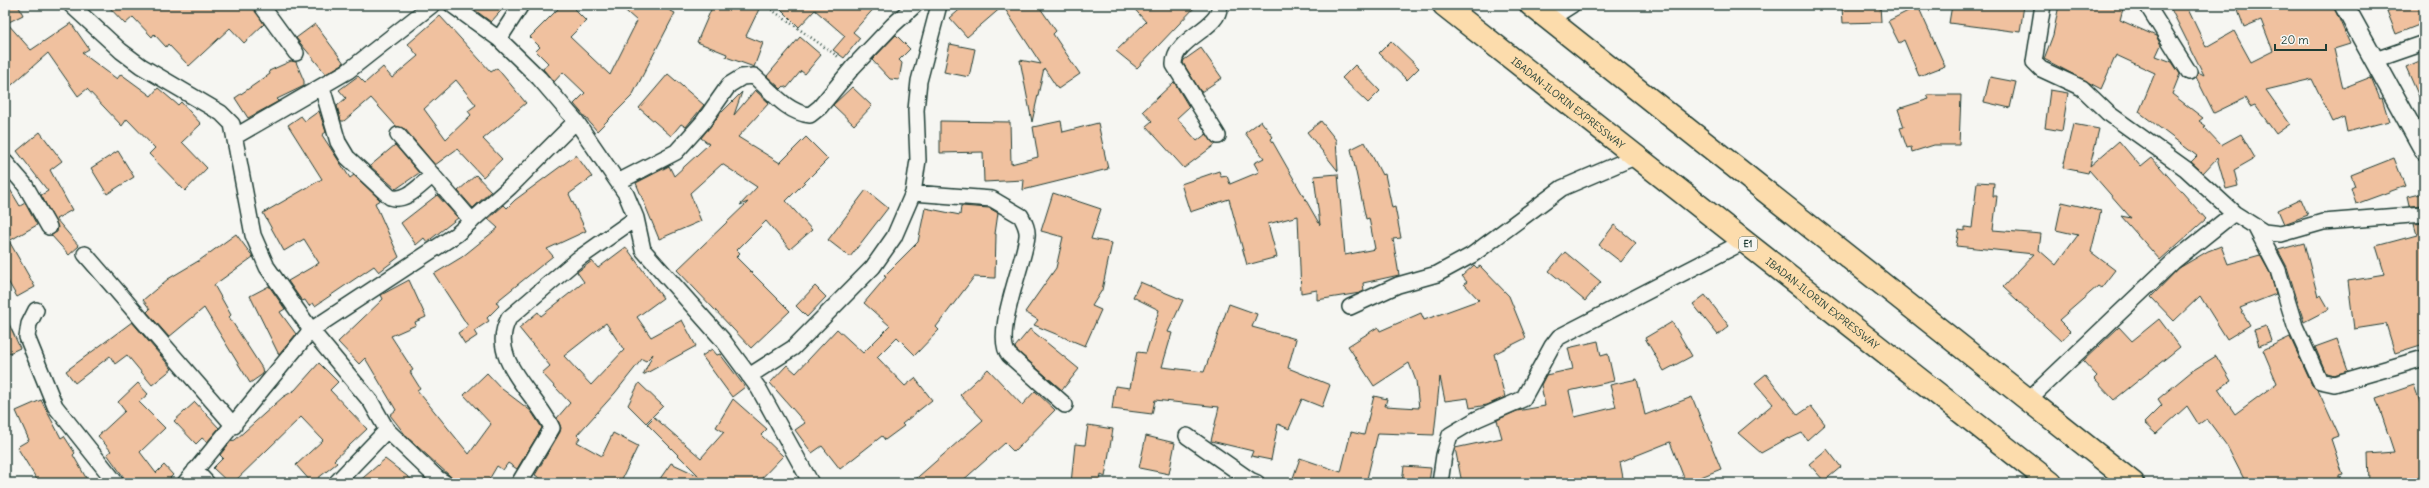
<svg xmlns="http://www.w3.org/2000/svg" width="2429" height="488" font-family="Delius,sans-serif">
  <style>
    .building { fill: #f0c19f; stroke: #1f3d34; fill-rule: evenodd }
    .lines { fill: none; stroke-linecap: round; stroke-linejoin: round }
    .minor-casing { stroke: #1f3d34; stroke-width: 18 }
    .tertiary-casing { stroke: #1f3d34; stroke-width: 22 }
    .motorway-casing { stroke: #1f3d34; stroke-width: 25 }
    .path { stroke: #1f3d34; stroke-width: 2.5; stroke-dasharray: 1 3; stroke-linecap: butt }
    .minor { stroke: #f6f6f2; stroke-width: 15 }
    .tertiary { stroke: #f6f6f2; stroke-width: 19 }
    .motorway { stroke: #fcdcac; stroke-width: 22 }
    .labels { text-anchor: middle; stroke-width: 3; stroke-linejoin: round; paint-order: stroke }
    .shield { fill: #f6f6f2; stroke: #60746d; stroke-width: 1 }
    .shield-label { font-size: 9px; font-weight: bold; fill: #1f3d34 }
    .street-label { font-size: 10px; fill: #1f3d34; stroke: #f6f6f2 }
  </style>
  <rect width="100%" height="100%" fill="#f6f6f2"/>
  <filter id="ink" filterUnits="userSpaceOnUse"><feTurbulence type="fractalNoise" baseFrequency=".025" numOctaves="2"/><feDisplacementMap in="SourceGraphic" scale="8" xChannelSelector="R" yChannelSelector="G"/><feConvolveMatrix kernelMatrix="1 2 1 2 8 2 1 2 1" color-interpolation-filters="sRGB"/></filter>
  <g filter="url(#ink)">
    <path class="building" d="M5,5h13l5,10 -16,8 24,27 40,-27 18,26 -7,4 35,26 4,-5 30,22 7,-8 20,17 3,-3 20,22 -19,18 25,26 -22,23 -36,-37 6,-6 -28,-29 -5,7 -35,-37 -9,7 -30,-43 -43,38z
      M107,5h145l12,19 -20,19 -14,-15 -41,38 -21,-22 -2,3 -12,-13 -2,3 -19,-20 -8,7z
      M468,5h38l-15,17z
      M562,5h8l16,16 -16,16 40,38 27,-54 -18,-16h40l16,8 -43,83 -35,35 -23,-27 11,-11 -22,-21 -9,10 -11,-13 5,-6 -12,-12 4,-4 -10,-10z
      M713,5h48l-15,31 17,7 -9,24 -28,-10 1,-3 -30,-12z
      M777,5h100l-24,27 7,6 -16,20 -11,-8 12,-14 -30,-26 -16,17z
      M965,5h73l18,26 -3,3 27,40 -22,15 -14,-21 -12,54 -12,-62 21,4 -38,-58 -36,31 -17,-19z
      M1131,5h66l-60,63 -21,-17 30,-29z
      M1846,5h34l1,17 -38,1 -1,-16z
      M1952,5h72l-4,27 -71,-9z
      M2059,5h65l-4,15 36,16 5,9 -5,11 16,6 8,12 -8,20 31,24 -4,3 7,5 -2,1 17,18 20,-11 14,24 -21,12 4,16 -12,3 -9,-31 -14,15 -12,-11 6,-6 -58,-44 16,-39 -39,-18 -15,34 -57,-30 9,-24z
      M2169,5h17l20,42 28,-16 17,31 22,-11 -12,-31 -17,7 -8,-22h97l17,39 -16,5 9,39 28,-11 9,22 2,-1 7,23 -42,11 -3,-15 -11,5 -21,-43 -46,11 24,34 -14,10 -21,-29 -5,2 -5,-9 -31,15 -18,-36 2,-5 6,3z
      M2401,5h23v18l-28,11 -9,-23z
      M1918,6l27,60 -26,10 -15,-36 -5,3 -11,-22z
      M440,16l51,56 6,-4 29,35 -43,36 19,20 -19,18 -26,-28 -22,16 -30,-36 -9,-3 -25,-28 -27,23h-3l-4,-15 9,-8 -7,-8 19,-14 7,7 18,-16 9,11 26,-22 -10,-12zM456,80l20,25 -8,6 3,4 -25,24 -22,-30z
      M315,24l29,39 -18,11 -30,-36z
      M896,35l14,14 -11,11 3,3 -3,17 -9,-1 -18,-19z
      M800,37l21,18 -16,19 -4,-3 -14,17 -3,-2 -3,3 -14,-13z
      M1391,41l28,27 -12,12 -28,-27z
      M950,44l25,5 -6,28 -25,-5z
      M1201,48l21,30 -21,14 -18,-29 1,-3z
      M2424,59v49l-18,-41z
      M291,61l5,1 8,19v5l-27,13 2,2 -31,17 -13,-20 35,-24 -1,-3z
      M1355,65l25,26 -12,12 -26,-25z
      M668,74l36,31 -18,22 -5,-3 -10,12 -32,-28z
      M1990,77l26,5 -6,26 -26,-6z
      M1174,82l15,25 -12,11 20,23 9,-7 10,10 -32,24 -38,-42 6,-5 -9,-10z
      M852,87l20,19 -18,19 -21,-20z
      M755,90l14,13 -31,34 42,26 26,-26 22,22 -42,42 26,29 -22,19 -24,-28 -29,29 3,3 -4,4 54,54 -39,37 -74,-78 71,-68 -8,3 17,-18 -35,-23 -32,29 11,28 -42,18 -23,-56 33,-17 5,10 35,-32 -8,-6 19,-24 22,-22 -8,23z
      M2050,90l18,3 -6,38 -17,-3z
      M1927,95h34l-2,50h-25l-22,7 -1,-5 -4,1 -7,-20 4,-1 -6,-18 31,-10z
      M319,111l7,21 -4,3 28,43 4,-3 26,25 -5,3 24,54 -20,15 -5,-6 -59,40 -2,-3 -4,3 -4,-6 -3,1 -14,-20 31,-18 -15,-24 -20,12 -21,-38 59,-34 -34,-54 13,-9 4,5z
      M940,121l70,1 1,42 27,-7 -5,-30 28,-6 2,11 35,-9 10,46 -85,21 1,-10 -40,2 -1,-30 -43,1z
      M1261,121l12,16 -2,2 49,86 -6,-49 24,-2 7,81 30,-6 -6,-31 -3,1 -15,-70 14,-7 17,33 3,-1 7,34 3,-1 6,31 -8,1 6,36 -36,8 1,8 -4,2 -43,7v-10l-16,3 -3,-77 -30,8 9,33 -30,8 -18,-66 -39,13 -9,-28 38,-13 2,6 6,-1 3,8 29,-12 -5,-9 10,-5 -19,-25z
      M1321,121l15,19 2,31 -31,-39z
      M2073,124l26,5 -9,37 29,-25 22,26 11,-9 54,61 -46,41 -39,-44 10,2 -42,-48 -1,3 -25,-5z
      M40,132l22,29 -12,9 22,40 -16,9 23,27 -10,9 -18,-20 6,-3 1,-5 -17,-32 7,-4 -31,-40z
      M395,145l24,28 -23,16 -26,-23z
      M118,151l16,26 -27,17 -16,-26z
      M576,155l16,22 -23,17 17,37 -39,18 6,7 -57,46 3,4 -12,12 2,3 -15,10 3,5 -12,8 -7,-11 10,-7 -34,-52 28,-17 36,-29 -10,-9 16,-14 3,3 8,-8z
      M2394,158l11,28 -49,18 -5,-16 4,-2 -4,-11z
      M476,175l15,16 -18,17 -15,-17z
      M5,181l15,25 5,-3 12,22 -28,16 26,46 -18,10 -12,-21z
      M1977,182l17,1 -1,13h4l-4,34 48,4 -2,16 17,15 22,-30 -22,-5 6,-28 39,9 -10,41 24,18 -14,18 -3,-2 -39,34 11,11 -9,10 -58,-54 31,-33 -78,-8 3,-16 6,1v-4l7,1z
      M866,190l22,18 -38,49 -22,-17z
      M1053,193l48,16 -10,30 21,4 -10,47 -10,16 9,4 -16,36 -51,-21 4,-5 -13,-8 31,-44 7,-31 -22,-6z
      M2424,193v12l-14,1 -2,-9z
      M437,195l21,23 -31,24 -3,-4 -8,7 -15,-22z
      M2301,199l7,16 -24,9 -6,-14z
      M961,206l28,2 9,5 -3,21h1l-1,44 -21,-1 -38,50 3,3 -24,25 -18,-18 -20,20 28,29 10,-8 17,22 -30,24 2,2 -19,14 -3,-4 -42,33 -18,-23 -10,7 -17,-23 10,-7 -35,-40 17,-18 9,8 41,-44 26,24 27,-27 -26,-23 22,-26 -2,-1 34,-34 7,-34 35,7z
      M2424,223v121l-29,9 -9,-29 -32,5 -6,-48 37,-6 -9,-29 41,-11 -3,-11z
      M1614,225l22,18 -15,19 -22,-17z
      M236,234l17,23 -39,28 17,30 -2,2 33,51 1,6 -13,9 -46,-75 -35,29 -22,-25 3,-3 -7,-9 25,-21 32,-19z
      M2304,243l14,54 3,-2 8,14 -25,13 -17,-55 -9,-17z
      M2221,246l7,18 32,-9 10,18 6,21 -36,14 10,17 -23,14 -27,-43 -26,25 -23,-24 28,-29 29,-17z
      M626,247l37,51 -26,19 14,20 31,-17 14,26 -53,29 10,-21 -7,7 -4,-2 -27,34 -38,42 3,3 -3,4 25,14 11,-23 25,13 -18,37h-73l-12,-8 25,-43 1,-4 -4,-10 13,-15 -28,-30 8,-7 -31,-38 19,-16 3,4 43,-34 -7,-10 15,-11 6,7zM606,323l18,27 -33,35 -27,-29z
      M1565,252l36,30 -16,19 -36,-30z
      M1474,265l3,3 3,-2 29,30 17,42 -32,16 11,43 -18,8 -17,3 -2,-10 -23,3 -5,-24 -6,58 -56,-2 -12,50h-58l-15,-5 7,-20 41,14 10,-40 13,3 10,-39 13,3 -2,7 34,2 -3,-27 -7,-18 -35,23 -26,-40 30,-19 2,4 41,-18 3,7 55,-20 -15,-16 3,-2 -5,-6z
      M409,280l17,37 -11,5 1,3 -25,11 22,34 -3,2 10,16 -3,2 52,64 22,-30 -27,-29 23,-22 15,16 29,22 11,17 -25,41 -9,-6 -5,7 -6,-4 -10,17 -33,-1 -4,-6 -43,-39 -17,-22 6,-5 -31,-52 -6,6 -21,-22 45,-43 -2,-4z
      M1140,282l43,18 -15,32 4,1 -10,34 42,5 25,-68 28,10 -5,13 44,12 -8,29 42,17 -8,22 -20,-8 -13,30 -11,-5 -7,36 -20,-4 2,-5 -42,-10 8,-34 -64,-7 -3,14 -40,-5 3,-23 15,2 7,-36 9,1 13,-43 -26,-13z
      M269,286l16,23 -5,3 16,22 -17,21 -29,-59z
      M815,286l11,11 -19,20 -11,-11z
      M1705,295l24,31 -11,9 -25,-31z
      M5,315l15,33 -15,7z
      M2159,319l21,28 -66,53 -20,-21 3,-3 -14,-15 36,-34 13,14z
      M132,322l40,47 -20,16 -25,-30 -12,9 -5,-8 -35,27 -9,-12z
      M1672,322l20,34 -28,15 -19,-33z
      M2266,326l5,15 -12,5 -5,-16z
      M1030,329l49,40 -17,21 -46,-40 -1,-3z
      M2290,337l22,48 6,5 21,46 -8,3 12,36 -4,1 2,7h-95l-19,-37 -20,-27 -8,6 -12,-19 -31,28 -12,-11 18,-18 -4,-6 34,-28 24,-15 15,25 -13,8 17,25 42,-31 -14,-33z
      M2337,339l11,32 -14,4 -8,-2 -11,-26z
      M1598,341l3,15 7,-2 6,27 -45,10 6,26 41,-10 -6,-22 27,-6 8,36 47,-18 29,72 -35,14 -16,-41 -50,20 4,21h-162l-7,-35 47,-10 -5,-18 20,-9 28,-5 -4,-21 5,-10 27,-6 -5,-21z
      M712,349l5,6 3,-1 25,33 -13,10 -30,-41z
      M319,363l19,19 -8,8 37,39 -33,31 3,3 -25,20 -16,-18 27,-25 -22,-23 -68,66h-4l-16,-15 10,-10 -3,-3 11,-14 4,-1 48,-43 12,-7z
      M988,369l34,36 13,-14 20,19 -41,42 -9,-9 -45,40h-49l72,-63 -23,-25z
      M1766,374l32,41 13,-9 14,18 -18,16 -5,-7 -13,6 -1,-1 -27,15 -23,-20 35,-29 -18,-21z
      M138,383l10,11 -9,8 26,26 -25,24 16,21 8,-8 9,10 -8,8h-37l-21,-29 4,-3 -13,-15 27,-25 -7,-9z
      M639,383l24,23 -17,17 -18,-18z
      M2414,385l10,29v69h-55l-1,-29 26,-2 -18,-54z
      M733,399l34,30 -6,6 22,21 -26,27h-100l14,-20 28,13 -52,-52 7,-7 47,41 23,-26 -8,-5z
      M41,400l20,38 3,-2 11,17 -2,2 16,28h-50l-22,-36 12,-7 -13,-29z
      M195,402l24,26 -12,14 -5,-4 -6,6 -22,-23z
      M1088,425l25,4 -8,48 -4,-2 -1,8h-29l4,-39 10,1z
      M1146,436l29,7 -6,31 -30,-6z
      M1827,449l14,18 -17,14 -15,-17z
      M385,459l31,24h-59z
      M1404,466l27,2 -2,15h-27z"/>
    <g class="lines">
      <g class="minor-casing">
        <path id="minor" d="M71,5l50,46 20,15 80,47 11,11 21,111 14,32 44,63 -126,153
          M261,5l35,48
          M452,5l47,34 40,39 37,43 50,73 10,24 7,32 79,89 37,50 52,94
          M2043,5l-9,57 7,7 41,19 26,25 78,56 48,44 30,19 17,2 42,-12 101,-8
          M2147,5l42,67
          M1550,19l22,-14
          M499,39l22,-34
          M2375,60l49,-17
          M322,87l16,55 9,15 43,40c16,6 30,-12 43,-22
          M398,135l74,86
          M236,136l112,-65 84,-66
          M1218,136l-44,-71c-1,-27 48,-37 45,-60
          M5,162l20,23 24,42
          M618,182l58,-30 27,-30 26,-37 13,-8 12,-1c16,14 33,37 56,39l10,-8 33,-40 40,-42 22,-20
          M913,193l79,6 29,17c3,6 7,13 6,20 -2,25 -35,100 -18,119l56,50
          M2255,226l23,44 17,56 25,55 14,3 90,-26
          M85,254l149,172
          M1350,307l48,-22 39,-11 35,-19 90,-67 75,-32
          M36,310l-7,14 -2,13 28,69 61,77
          M749,376l44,-28 80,-81 21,-30 19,-44 5,-33 -2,-50 3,-29 20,-76
          M2029,399l144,-137 61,-49
          M1187,436l63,44 7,3
          M195,470l12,13
          M336,483l51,-53
          M445,483l-8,-5 -50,-48 -16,-28 -60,-72 146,-96 53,-47 66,-66
          M519,483l33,-55c-15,-34 -66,-69 -43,-110l69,-59 58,-41
          M1440,483l4,-28 6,-20 27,-16 46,-20 29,-53 7,-9 186,-96"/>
      </g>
      <g class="tertiary-casing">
        <path id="tertiary" d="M2344,5l80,145"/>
      </g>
      <g class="motorway-casing">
        <g id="motorway">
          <path id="s1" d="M1444,5l607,478"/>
          <path d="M1531,5l602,478"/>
        </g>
      </g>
      <path class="path" d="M765,5l75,53"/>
      <use href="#minor" class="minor"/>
      <use href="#tertiary" class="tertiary"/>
      <use href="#motorway" class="motorway"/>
    </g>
  </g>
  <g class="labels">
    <rect class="shield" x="1739" y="237" width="18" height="14" rx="3"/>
    <g class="shield-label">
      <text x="1748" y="247">E1</text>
    </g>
    <g class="street-label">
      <text dy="4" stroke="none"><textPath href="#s1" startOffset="158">IBADAN-ILORIN EXPRESSWAY</textPath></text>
      <text dy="4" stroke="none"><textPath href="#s1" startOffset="482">IBADAN-ILORIN EXPRESSWAY</textPath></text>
    </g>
  </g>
  <rect width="2429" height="488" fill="none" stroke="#f6f6f2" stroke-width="20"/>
  <rect x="10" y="10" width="2409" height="468" fill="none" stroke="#1f3d34" stroke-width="1.5" filter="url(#ink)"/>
  <path d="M2275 44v6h51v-6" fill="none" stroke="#1f3d34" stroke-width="2"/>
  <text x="2281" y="44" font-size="12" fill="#1f3d34" stroke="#f6f6f2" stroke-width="3" paint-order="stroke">20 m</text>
</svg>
